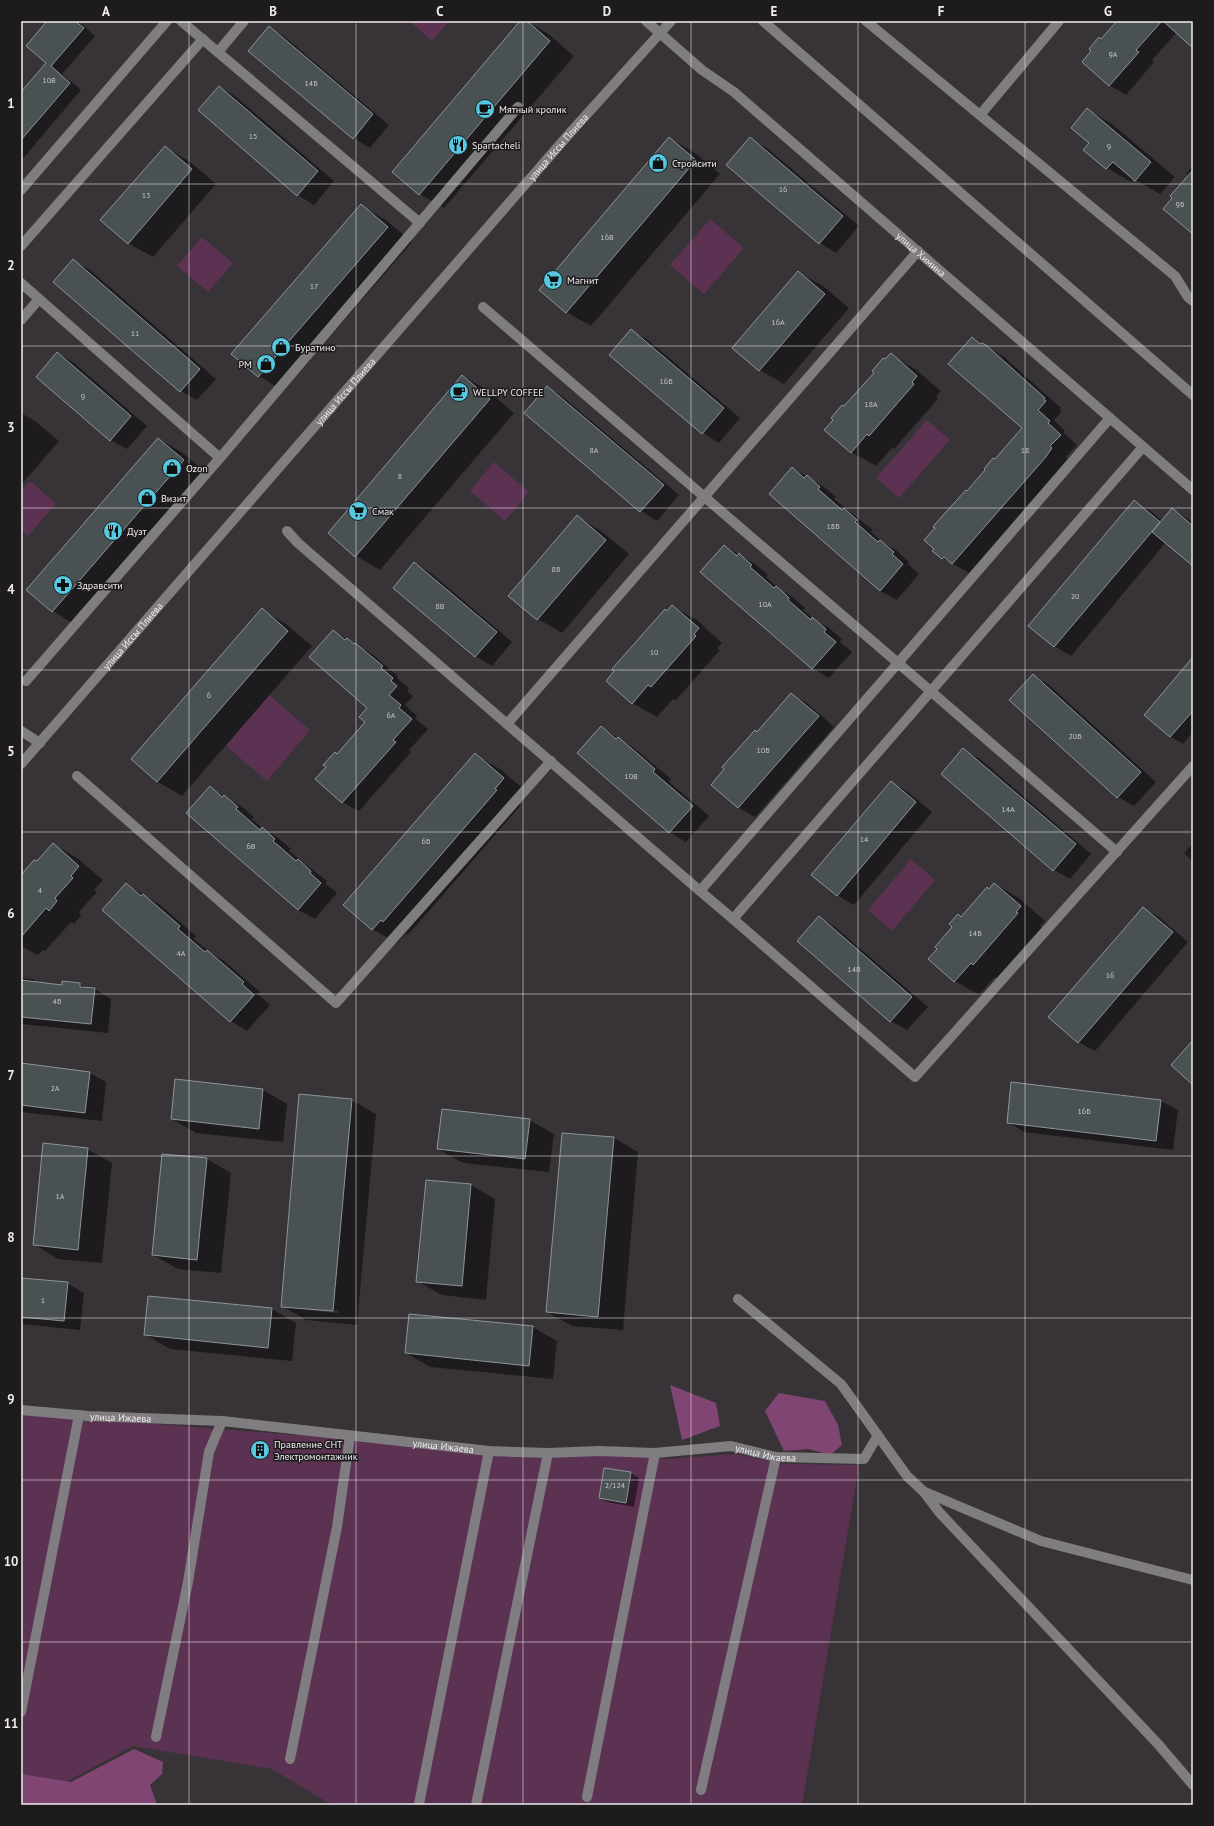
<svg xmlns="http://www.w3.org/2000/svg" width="1214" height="1826" font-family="'PT Sans',sans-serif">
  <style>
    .green { fill: #5c3252 }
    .forest { fill: #804573 }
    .shadow { fill: #0007; fill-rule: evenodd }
    .building { fill: #495153; stroke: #8d9597 }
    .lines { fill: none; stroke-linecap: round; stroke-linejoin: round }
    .minor { stroke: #7f7d7f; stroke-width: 10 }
    .grid { fill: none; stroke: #efebee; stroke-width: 1; stroke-opacity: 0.55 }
    .labels { text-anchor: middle; stroke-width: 3; stroke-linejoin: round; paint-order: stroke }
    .number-label { font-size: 8px; fill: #c6c4c7 }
    .poi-label { font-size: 10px; fill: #efebee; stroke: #1e1b1d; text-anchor: start }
    .street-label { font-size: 10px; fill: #efebee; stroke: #1e1b1d }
    .neatline { fill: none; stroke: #efebee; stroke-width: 1.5 }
    .grid-label { font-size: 13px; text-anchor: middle; font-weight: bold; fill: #efebee }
  </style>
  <rect width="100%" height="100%" fill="#383337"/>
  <path class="green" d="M409,21h40l-17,20z
    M710,219l34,29 -40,46 -34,-29z
    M202,237l31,26 -25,29 -31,-26z
    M927,420l23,20 -51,58 -23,-20z
    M494,462l35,30 -24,29 -35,-30z
    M30,481l26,23 -28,32 -7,-5v-40z
    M269,695l41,35 -43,51 -41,-35z
    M911,859l24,21 -43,51 -24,-21z
    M21,1413l336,27 281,15 30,4 68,-5 48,10 75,1 -57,340h-470l-60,-36 -139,-23 -99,53 -13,6z"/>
  <path class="forest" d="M670,1385l46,18 4,23 -38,14z
    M779,1393l46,8 13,24 4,20 -12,10 -21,-6 -25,2 -19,-40z
    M134,1749l29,13 -1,12 -12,11 7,20h-136v-31l50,8z"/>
  <path class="shadow" d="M49,21h29l17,15 -33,38 19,16 -60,71v-67l27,-31z
    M349,21h11l-3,4z
    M521,21h5l21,12 27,23 -130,152 -24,-14z
    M1119,21h74v26l-16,-15 -25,28 2,2 -28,33 -17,-10 -7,-45z
    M269,27l16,10 104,88 -19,23 -17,-10z
    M219,87l16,9 99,85 -20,24 -16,-10 -99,-85z
    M1088,110l24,14 63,53 -15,17 -26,-15 -3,3 -24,-14 -22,-18 6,-7z
    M669,138l25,14 26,22 -129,152 -25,-14z
    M750,139l17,9 92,78 -23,27 -16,-10 -92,-78z
    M165,147l24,14 27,23 -63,73 -25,-14z
    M1193,165v68l-4,-57 -3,-2z
    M361,206l25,14 26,22 -129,149 -24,-15 -26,-22z
    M73,261l17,9 126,109 -19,21 -16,-9z
    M798,272l25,14 26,22 -65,76 -24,-14z
    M631,331l17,9 92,78 -21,25 -16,-10 -92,-78z
    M972,338l31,18 58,52 -2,2 3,1 -8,9 11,11 -1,2 13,12 -11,12 2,1 -7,9 -92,106 -27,-15 26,-66 55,-64z
    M58,353l16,10 73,63 -20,23 -17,-9z
    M891,355l24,14 26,22 -5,6 2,2 -44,50 -2,-1 -16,18 -25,-14 -7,-45z
    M463,376l24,14 27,23 -134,157 -24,-14 -27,-23z
    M547,387l16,10 116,98 -22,26 -16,-10 -116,-98z
    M21,413l14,8 24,20 -38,44z
    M159,439l24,14 25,22 -131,151 -24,-15 -25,-21z
    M792,468l31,18 13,11 -2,2 39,31 -2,2 13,11 13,8 12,11 -1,2 11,10 -22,26 -17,-9z
    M1134,502l17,9 11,10 10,-12 21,13v43l-27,-23 -95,114 -17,-10z
    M577,516l24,15 28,23 -67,79 -24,-14z
    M725,546l30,18 13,11 -2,2 13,12 14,8 12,11 -2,2 12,10 14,8 13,11 -2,3 12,10 -23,26 -17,-10z
    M415,563l16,10 81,69 -20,24 -17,-10z
    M672,606l25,14 25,23 -5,5 3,2 -44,50 -3,-1 -16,18 -25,-14 36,-92z
    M262,610l24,14 26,22 -130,150 -24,-14 -26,-23z
    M333,631l39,23 26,22 -1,2 12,10 -2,3 6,5 -8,9 12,11 -2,2 13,11 -19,21 2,2 -52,59 -17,-9 -5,-47 29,-33 3,-15z
    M1193,659v73l-10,12 -12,-7 -26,-22z
    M1033,675l16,10 107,97 -22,24 -16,-9 -107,-97z
    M792,694l16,10 26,23 -79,90 -16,-9 -27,-23z
    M601,727l33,21 37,31 -2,3 40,34 -23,26 -16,-9 -92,-80z
    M963,750l17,9 111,95 -21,25 -16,-9z
    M475,755l25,14 28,24 -10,10 3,2 -113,130 -3,-1 -8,9 -25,-14z
    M891,782l17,10 24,20 -78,93 -16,-9 -25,-21z
    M210,788l31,18 13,11 -2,2 13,11 13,8 13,11 -2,2 38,30 -2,2 12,10 -22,26 -17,-9z
    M1193,843v19l-9,-9z
    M53,844l24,14 26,22 -9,10 3,2 -18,20 2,4 -7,8 -3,-2 -26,29 -2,-1 -5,5 -17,-9v-70l16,-14z
    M126,884l34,21 36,31 -2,3 17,14 13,8 36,31 -2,2 12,11 -23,26 -16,-10 -128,-111z
    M995,884l24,14 26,23 -5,5 2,2 -44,51 -3,-2 -16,18 -24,-14 -26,-22 25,-32 4,-12 4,2z
    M1143,908l16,9 29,25 -93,109 -17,-9z
    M819,917l16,10 93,80 -21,23 -16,-9z
    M21,978l11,1 7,4 24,3 17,-2 7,4 8,1 16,10 -3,34 -87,-9z
    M21,1064l69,9 16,9 -4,39 -81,-9z
    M1012,1083l149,18 17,9 -5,40 -149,-18 -16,-10z
    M263,1090l24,14 -4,38 -87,-9 -24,-14z
    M351,1100l25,14 -19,211 -51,-5 -24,-14zM306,1308l32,3v2l-32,-3z
    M529,1120l25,14 -5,38 -86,-9 -25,-14z
    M563,1134l51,4 24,14 -15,178 -51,-4 -25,-14z
    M87,1149l25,14 -10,100 -44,-4 -24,-15z
    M207,1159l24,14 -10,100 -43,-4 -25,-14z
    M427,1181l44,4 24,14 -9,101 -44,-5 -25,-14z
    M21,1279l46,4 17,10 -4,37 -59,-6z
    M272,1309l24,14 -4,38 -122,-12 -24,-14z
    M532,1327l25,14 -4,38 -123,-12 -24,-14z
    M605,1469l26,4 8,5 -5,29 -26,-5 -8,-4z"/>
  <path class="building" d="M47,21h28l9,7 -33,38 19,17 -49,57v-48l25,-29 -20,-17z
    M520,21h7l23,20 -131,154 -27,-23z
    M1117,21h45l-26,29 3,2 -30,34 -27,-24 9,-11 -2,-2 10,-12 2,2z
    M1163,21h30v27l-8,-7z
    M269,26l104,88 -20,25 -105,-88z
    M219,86l99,85 -21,25 -99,-86z
    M1087,108l64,54 -16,19 -22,-19 -7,7 -23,-19 6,-7 -18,-15z
    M669,137l27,23 -130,153 -27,-23z
    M750,137l93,79 -24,28 -93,-79z
    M165,146l27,23 -64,75 -28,-24z
    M1193,170v64l-30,-25 9,-11 -2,-2z
    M361,204l27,23 -130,150 -27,-23z
    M73,259l127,110 -20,23 -127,-110z
    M798,271l27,23 -66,77 -27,-23z
    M631,329l93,79 -22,26 -93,-79z
    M972,337l8,7 2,-1 4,2 59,53 -1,2 2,1 -8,9 12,11 -2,2 13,12 -11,11 2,2 -7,10 -93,106 -8,-7 -2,2 -10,-8 2,-2 -10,-9 11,-12 -2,-1 3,-4 30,-33 1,1 18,-21 -1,-1 9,-11 2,1 27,-31 -74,-64z
    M57,352l74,64 -21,25 -74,-64z
    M891,353l26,23 -5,6 2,2 -45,52 -2,-2 -16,19 -27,-23 9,-10 -2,-2 11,-13 2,1 30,-33 -2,-2 11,-13 2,1z
    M462,375l28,24 -135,158 -27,-24z
    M547,386l117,99 -24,27 -116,-99z
    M158,438l26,22 -132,152 -26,-22z
    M792,467l12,11 3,-3 13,12 -2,2 24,21 2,-2 13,12 -2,2 23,20 2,-2 14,12 -2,2 11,10 -23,27 -111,-97z
    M1134,500l26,22 -106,125 -26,-21z
    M1172,508l21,18v40l-41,-34z
    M577,515l29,25 -69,80 -29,-24z
    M724,545l13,11 2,-3 6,6 7,6 -2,2 24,21 2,-2 7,6 6,6 -1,2 23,20 1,-3 14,12 -2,3 12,10 -24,27 -112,-97z
    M414,562l83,70 -22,25 -82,-69z
    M672,605l27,23 -5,6 2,2 -45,51 -3,-2 -16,19 -26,-23 8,-10 -2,-2 53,-60 2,2z
    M262,608l26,23 -131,151 -26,-23z
    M333,630l12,10 2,-2 7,6 1,-1 28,23 -2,2 12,10 -2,3 6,5 -8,9 12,10 -2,3 13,11 -19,21 3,2 -54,61 -27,-24 11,-12 -3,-2 12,-13 2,2 28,-32 -6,-5 8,-9 -58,-51z
    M1193,657v54l-23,26 -26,-22z
    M1033,674l108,98 -24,26 -108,-98z
    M791,693l28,23 -81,92 -27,-23 13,-16 -2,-2 33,-37 2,2z
    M601,726l15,13 2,-2 20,17 17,15 -2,3 40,34 -24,27 -92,-80z
    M963,748l113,96 -23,27 -112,-97z
    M475,753l29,25 -9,11 2,1 -114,132 -2,-2 -9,10 -29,-25z
    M891,781l25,21 -79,94 -26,-21z
    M210,786l12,11 2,-2 14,12 -2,2 24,21 2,-3 13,12 -2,2 23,20 2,-2 13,12 -1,2 11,10 -23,27 -112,-97z
    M53,843l26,23 -8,10 2,2 -18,20 2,3 -8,10 -3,-3 -25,29v-62l13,-15 3,1z
    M126,883l15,13 2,-2 37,32 -2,3 27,23 2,-2 37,32 -2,2 12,11 -24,27 -128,-112z
    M994,883l27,23 -5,6 2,1 -45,52 -2,-2 -17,19 -26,-23 9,-10 -2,-2 17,-20 -3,-3 9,-10 3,3 26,-30 2,2z
    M1143,907l30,25 -95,111 -30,-26z
    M819,916l93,81 -22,25 -93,-81z
    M21,980l41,5v-4l18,2v4l15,1 -4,36 -70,-7z
    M1193,1040v45l-22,-20z
    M21,1063l69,9 -5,41 -64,-8z
    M175,1079l88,10 -4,40 -88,-10z
    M1011,1082l150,18 -5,41 -149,-18z
    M299,1094l53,5 -19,212 -52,-4z
    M442,1109l88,10 -5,40 -88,-10z
    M562,1133l52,4 -16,180 -52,-5z
    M43,1143l45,5 -10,102 -45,-5z
    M162,1154l45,4 -10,102 -45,-5z
    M426,1180l45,4 -9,102 -46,-4z
    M21,1278l47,4 -4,39 -43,-4z
    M148,1296l124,12 -4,40 -124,-13z
    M409,1314l124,12 -4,40 -124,-13z
    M604,1468l27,4 -5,31 -27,-5z"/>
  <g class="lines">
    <g class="minor">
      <path d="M181,21l239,202"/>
      <path id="s1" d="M646,21l56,49 32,22 459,398"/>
      <path d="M763,21l430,374"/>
      <path d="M866,21l309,255 13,21 5,4"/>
      <path d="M218,52l26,-31"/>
      <path d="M980,115l79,-94"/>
      <path d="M21,190l146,-169"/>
      <path d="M21,246l182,-207"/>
      <path d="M21,283l199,175"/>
      <path d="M483,307l415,356 212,-245"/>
      <path d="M21,320l18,-21"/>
      <path d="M287,531l11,12 402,348"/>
      <path d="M26,681l194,-223 298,-351"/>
      <path d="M507,724l411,-473"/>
      <path d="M21,731l19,12"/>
      <path id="s2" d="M21,764l548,-630 102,-113"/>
      <path d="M77,776l259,227 215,-242"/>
      <path d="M1117,852l-219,-189 -198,228 33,28 410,-472"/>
      <path d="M733,919l182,158 278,-311"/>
      <path d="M738,1299l103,85 66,92 17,16 15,20 219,232 35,41"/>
      <path id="s3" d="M21,1410l67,6 134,5 267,30 59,2 51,-2 56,2 76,-7 45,11 88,2 14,-24"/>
      <path d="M925,1492l116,49 152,39"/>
      <path d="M21,1712l58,-297"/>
      <path d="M156,1737l32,-155 21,-130 13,-31"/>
      <path d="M290,1759l47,-232 13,-91"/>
      <path d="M701,1790l75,-333"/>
      <path d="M587,1797l68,-344"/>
      <path d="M419,1804l70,-353"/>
      <path d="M476,1805l72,-352"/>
    </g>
  </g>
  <path class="grid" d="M189,21v1784M356,21v1784M523,21v1784M691,21v1784M858,21v1784M1025,21v1784M21,184h1172M21,346h1172M21,508h1172M21,670h1172M21,832h1172M21,994h1172M21,1156h1172M21,1318h1172M21,1480h1172M21,1642h1172"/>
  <defs>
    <g id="cafe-disc" transform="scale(1)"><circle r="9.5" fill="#56c9e0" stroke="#1e1b1d"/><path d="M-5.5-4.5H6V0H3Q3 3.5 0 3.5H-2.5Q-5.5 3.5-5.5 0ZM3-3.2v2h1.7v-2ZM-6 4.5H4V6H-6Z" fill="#111"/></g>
    <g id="restaurant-disc" transform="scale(1)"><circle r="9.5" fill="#56c9e0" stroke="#1e1b1d"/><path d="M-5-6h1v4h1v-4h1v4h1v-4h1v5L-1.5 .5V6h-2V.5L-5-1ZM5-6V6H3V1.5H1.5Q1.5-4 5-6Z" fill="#111"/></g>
    <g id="shop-disc" transform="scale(1)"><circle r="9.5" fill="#56c9e0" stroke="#1e1b1d"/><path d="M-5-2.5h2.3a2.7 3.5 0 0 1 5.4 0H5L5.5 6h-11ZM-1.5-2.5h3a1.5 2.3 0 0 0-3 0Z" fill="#111"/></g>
    <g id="supermarket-disc" transform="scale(1)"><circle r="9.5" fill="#56c9e0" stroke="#1e1b1d"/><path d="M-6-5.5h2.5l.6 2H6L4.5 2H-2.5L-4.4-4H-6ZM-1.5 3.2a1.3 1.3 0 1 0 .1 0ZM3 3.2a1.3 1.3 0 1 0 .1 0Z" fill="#111"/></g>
    <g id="pharmacy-disc" transform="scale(1)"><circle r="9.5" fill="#56c9e0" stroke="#1e1b1d"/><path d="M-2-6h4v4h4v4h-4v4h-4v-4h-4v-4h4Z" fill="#111"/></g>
    <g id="building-disc" transform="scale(1)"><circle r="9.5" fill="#56c9e0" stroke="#1e1b1d"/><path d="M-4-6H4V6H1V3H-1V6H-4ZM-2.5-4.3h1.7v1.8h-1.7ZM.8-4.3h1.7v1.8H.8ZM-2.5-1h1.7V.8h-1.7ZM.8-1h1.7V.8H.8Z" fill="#111"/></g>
  </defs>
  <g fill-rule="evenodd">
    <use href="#cafe-disc" x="485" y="109"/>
    <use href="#restaurant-disc" x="458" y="145"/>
    <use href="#shop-disc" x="658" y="163"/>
    <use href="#supermarket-disc" x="553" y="280"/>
    <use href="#shop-disc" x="281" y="347"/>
    <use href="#shop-disc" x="266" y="364"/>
    <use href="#cafe-disc" x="459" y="392"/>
    <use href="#shop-disc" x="172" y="468"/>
    <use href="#shop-disc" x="147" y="498"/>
    <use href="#supermarket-disc" x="358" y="511"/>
    <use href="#restaurant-disc" x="113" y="531"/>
    <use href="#pharmacy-disc" x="63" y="585"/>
    <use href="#building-disc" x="260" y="1450"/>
  </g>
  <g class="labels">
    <g class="number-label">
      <text x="1113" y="57">9А</text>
      <text x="49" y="83">10В</text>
      <text x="311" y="86">14Б</text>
      <text x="253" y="139">15</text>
      <text x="1109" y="149">9</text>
      <text x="783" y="192">16</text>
      <text x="146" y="198">13</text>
      <text x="1180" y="207">9Б</text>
      <text x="607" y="240">16В</text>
      <text x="314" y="289">17</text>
      <text x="778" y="325">16А</text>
      <text x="135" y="336">11</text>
      <text x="666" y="384">16Б</text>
      <text x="83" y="399">9</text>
      <text x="871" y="407">18А</text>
      <text x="594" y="453">8А</text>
      <text x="1025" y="453">18</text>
      <text x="400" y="479">8</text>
      <text x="833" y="529">18Б</text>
      <text x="556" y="572">8Б</text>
      <text x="1075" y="599">20</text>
      <text x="765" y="607">10А</text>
      <text x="440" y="609">8В</text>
      <text x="654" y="655">10</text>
      <text x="209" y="698">6</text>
      <text x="391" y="718">6А</text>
      <text x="1075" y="739">20Б</text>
      <text x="763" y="753">10Б</text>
      <text x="631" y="779">10В</text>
      <text x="1008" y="812">14А</text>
      <text x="864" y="842">14</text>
      <text x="426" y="844">6Б</text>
      <text x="251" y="849">6В</text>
      <text x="40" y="893">4</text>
      <text x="975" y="936">14Б</text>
      <text x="181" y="956">4А</text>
      <text x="854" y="972">14В</text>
      <text x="1110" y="978">16</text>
      <text x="57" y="1004">4Б</text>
      <text x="55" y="1091">2А</text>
      <text x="1084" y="1114">16Б</text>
      <text x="60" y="1199">1А</text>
      <text x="43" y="1303">1</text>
      <text x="615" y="1488">2/124</text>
    </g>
    <g class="poi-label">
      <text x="499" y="113">Мятный кролик</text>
      <text x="472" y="149">Spartacheli</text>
      <text x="672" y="167">Стройсити</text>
      <text x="567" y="284">Магнит</text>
      <text x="295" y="351">Буратино</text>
      <text x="252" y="368" text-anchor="end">PM</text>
      <text x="473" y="396">WELLPY COFFEE</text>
      <text x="186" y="472">Ozon</text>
      <text x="161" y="502">Визит</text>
      <text x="372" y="515">Смак</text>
      <text x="127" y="535">Дуэт</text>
      <text x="77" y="589">Здравсити</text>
      <text x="274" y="1448">Правление СНТ<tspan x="274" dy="12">Электромонтажник</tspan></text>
    </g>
    <g class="street-label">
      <text dy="4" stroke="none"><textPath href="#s2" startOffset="818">улица Иссы Плиева</textPath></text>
      <text dy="4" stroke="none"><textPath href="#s1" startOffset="361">улица Химина</textPath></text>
      <text dy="4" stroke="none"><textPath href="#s2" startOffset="494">улица Иссы Плиева</textPath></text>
      <text dy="4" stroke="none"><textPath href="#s2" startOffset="170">улица Иссы Плиева</textPath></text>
      <text dy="4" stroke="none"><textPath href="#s3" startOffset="100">улица Ижаева</textPath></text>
      <text dy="4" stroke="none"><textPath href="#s3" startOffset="424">улица Ижаева</textPath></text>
      <text dy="4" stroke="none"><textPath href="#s3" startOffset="748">улица Ижаева</textPath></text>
    </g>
  </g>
  <rect width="1214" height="1826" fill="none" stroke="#1e1b1d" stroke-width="44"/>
  <rect x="22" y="22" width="1170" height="1782" class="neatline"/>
  <g class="grid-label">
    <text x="106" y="16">A</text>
    <text x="273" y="16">B</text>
    <text x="440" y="16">C</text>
    <text x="607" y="16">D</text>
    <text x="774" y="16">E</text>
    <text x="941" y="16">F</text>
    <text x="1108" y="16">G</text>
    <text x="11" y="108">1</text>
    <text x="11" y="270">2</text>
    <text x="11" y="432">3</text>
    <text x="11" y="594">4</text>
    <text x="11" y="756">5</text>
    <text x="11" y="918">6</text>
    <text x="11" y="1080">7</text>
    <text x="11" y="1242">8</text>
    <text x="11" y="1404">9</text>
    <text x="11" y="1566">10</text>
    <text x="11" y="1728">11</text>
  </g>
</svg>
